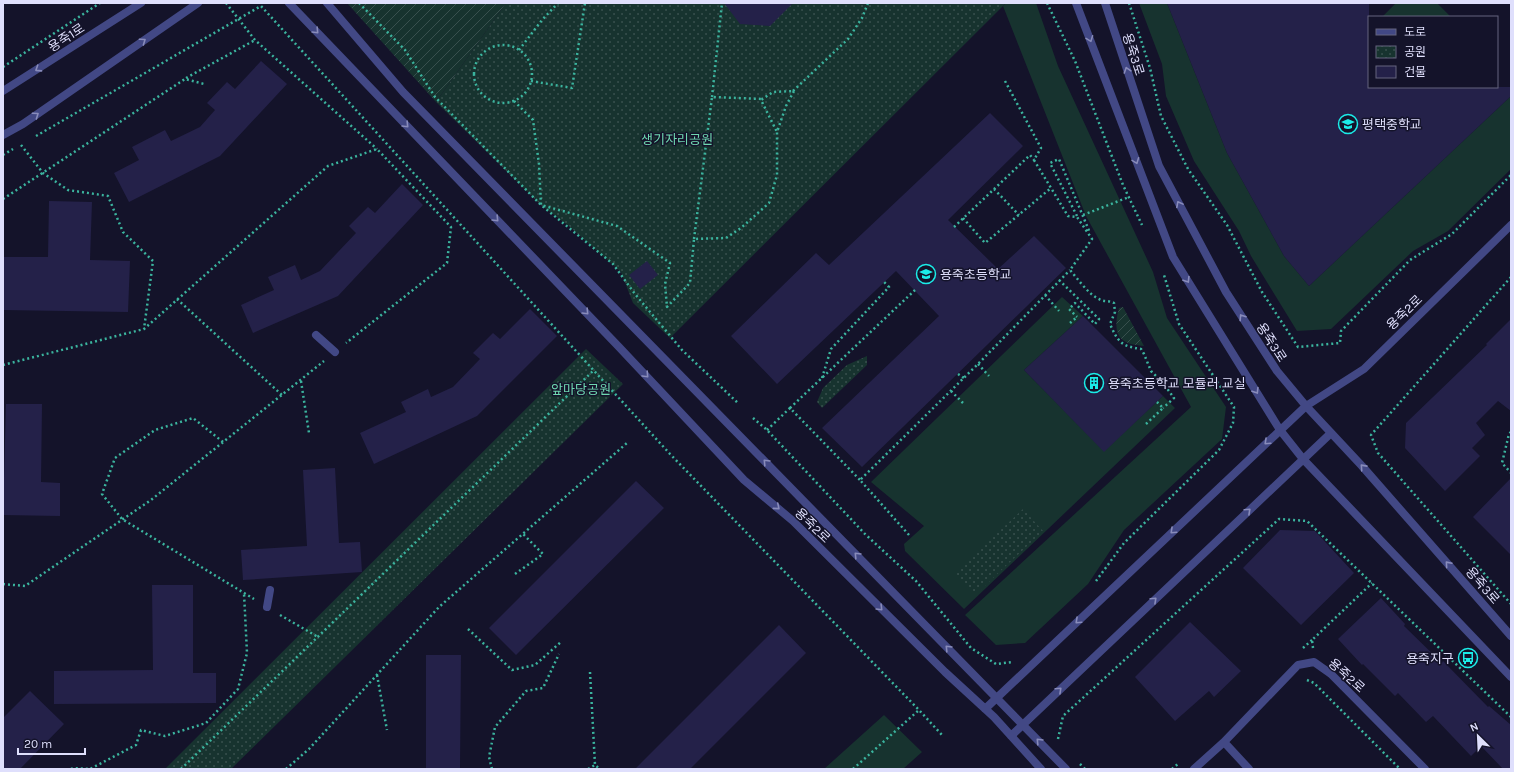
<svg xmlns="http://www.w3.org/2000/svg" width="1514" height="772" font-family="Karla,'Noto Sans KR',sans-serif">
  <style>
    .grass { fill: #17332f }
    .park { fill: url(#park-dots) }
    .garden { fill: url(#garden-furrows) }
    .building { fill: #242149 }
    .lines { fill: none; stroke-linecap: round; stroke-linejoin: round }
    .path { stroke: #3bb49e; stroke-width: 2.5; stroke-dasharray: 2 3; stroke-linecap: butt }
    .pedestrian { stroke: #424885; stroke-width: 8 }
    .minor { stroke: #424885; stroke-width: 8 }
    .tertiary { stroke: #424885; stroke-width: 8 }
    .oneway { stroke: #898cbb }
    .labels { text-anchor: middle; stroke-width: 3; stroke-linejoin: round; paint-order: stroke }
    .street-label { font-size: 13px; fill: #dfdffc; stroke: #14132a }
    .poi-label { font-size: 13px; fill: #dfdffc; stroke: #14132a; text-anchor: start }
    .park-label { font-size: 13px; fill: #6fd8b1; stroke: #14132a }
  </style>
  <defs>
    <pattern id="park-dots" width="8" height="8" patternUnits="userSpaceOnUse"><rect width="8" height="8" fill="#17332f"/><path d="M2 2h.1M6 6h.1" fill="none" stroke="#38504e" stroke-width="1.8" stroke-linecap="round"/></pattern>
    <pattern id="garden-furrows" width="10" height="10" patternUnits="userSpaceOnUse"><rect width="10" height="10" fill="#17332f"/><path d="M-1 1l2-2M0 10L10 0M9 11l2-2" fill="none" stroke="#38504e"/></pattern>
  </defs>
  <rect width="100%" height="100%" fill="#14132a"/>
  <path class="grass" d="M1006,3h30l22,63 95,206 14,46 59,89 -4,32 -98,91 -36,54 -63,59 -29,2 -31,-30 226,-208 -105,-191 -83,-210z
    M1139,3h28l60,150 57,103 25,30 202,-190v73l-63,62 -35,20 -82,78 -34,2 -46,-75 -12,-25 -45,-70 -28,-65 -4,-32z
    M1396,3h41l14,14h-69z
    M1062,297l21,19 -59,54 80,81 59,-55 12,12 -211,201 -59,-58 -1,-7 20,-18 -53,-44z
    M884,715l38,37 -19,17h-79z"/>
  <path class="park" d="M506,3h500l-336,335 -37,-35 -12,-31 -51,-45 -29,-22 -105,-103z
    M586,349l37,35 -392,385h-66z
    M867,356v9l-45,43 -5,-6 6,-14 24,-23z
    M1023,509l20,22 -69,65 -21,-22z"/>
  <path class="garden" d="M347,3h159l-70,99z
    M1123,307l21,39c-6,-1 -13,-1 -18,-4 -13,-6 -10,-23 -7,-34z"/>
  <path class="building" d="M724,3h69l-23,23 -30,-2z
    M1167,3h202v84h142v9l-202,190 -25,-30 -57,-103z
    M261,61l26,23 -67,72 -91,46 -15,-29 25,-13 -7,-13 33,-17 6,11 29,-14 15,-17 -8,-7 20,-21 8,7z
    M990,113l33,33 -75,74 50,49 36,-33 32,32 -204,199 -40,-39 117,-112 -43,-45 -119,113 -46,-48 85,-83 13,12z
    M402,184l21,21 -85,91 -85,37 -12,-28 33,-15 -6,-13 27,-12 6,15 19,-9 36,-38 -7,-7 19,-19 7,6z
    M49,201l43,1 -2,58 40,1 -2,51 -125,-2v-53h45z
    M647,261l11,14 -18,14 -11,-14z
    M530,309l27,27 -80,80 -103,48 -14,-31 46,-21 -5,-10 27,-13 3,8 22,-10 27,-28 -7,-6 20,-20 7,6z
    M1083,316l80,80 -59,56 -80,-82z
    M1511,319v92l-13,-10 -22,22 9,12 -13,13 8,8 -35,35 -40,-43 1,-25 81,-78 -1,-1z
    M6,404h36l-1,78 19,1v33l-57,-1z
    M335,468l4,75 21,-1 2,30 -119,8 -2,-30 66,-4 -4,-76z
    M1511,478v77l-38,-38z
    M636,481l28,27 -148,147 -27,-27z
    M1280,530l35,1 39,42 -53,52 -58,-57z
    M152,585h41v88h23v30l-162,1v-33l99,-1z
    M1381,598l24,26 -1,2 38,37 1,-2 45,46 1,-1 22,19v44h-8l-22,-23 -10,10 -38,-40 -7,6 -28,-29 -3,3 -32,-32 -1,1 -24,-26z
    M1190,622l51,49 -27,26 -5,-6 -34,30 -40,-44z
    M779,625l27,28 -116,116h-55z
    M426,655h35l-1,114h-34z
    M30,691l34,33 -44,45h-17v-51z"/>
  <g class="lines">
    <path class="path" d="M226,3l29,37 122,109
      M359,3l46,47 30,47 106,108 72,59 22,30 47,56 57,54
      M1047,3l28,58 48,124 19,40
      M1129,3l21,65 11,48 27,53 39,56 35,67 36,55 42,-4 1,-12 69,-71 42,-26 59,-59
      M474 74a29 29 0 1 1 58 0a29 29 0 1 1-58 0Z
      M519,50l23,-30 16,-17
      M3,67l97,-64
      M186,78l69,-38
      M531,81l41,7 13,-85
      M1005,81l36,67 -7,12 34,56 9,1 15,22 -22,31c7,8 19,25 29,29 4,3 9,1 15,4l1,9 -5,12c8,18 11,22 31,25l3,5 7,17 12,12 11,15 -11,10
      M793,91l55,-52 14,-21 6,-15
      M712,97l10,-94
      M514,101l19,19 6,44 2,41 76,21 53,37 -5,21 2,23 23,-24 4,-44 32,-1 15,-10 28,-25 8,-28v-43l9,-26 8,-15 -21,1 -12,8 16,32
      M36,136l225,-130 409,448 249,256 23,25
      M21,145l22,28 25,17 40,6 15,36 30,29 -9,68
      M3,155l10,-6
      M994,189l25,26
      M3,199l182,-120 19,5
      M1083,215l46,-18
      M1077,216l-27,-53 9,-4 31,74
      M963,218l22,25 66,-55
      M954,227l76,-72 4,5
      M694,239l18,-142 50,2
      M1511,277l-140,158 7,18 133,151
      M1059,280l40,39 -4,5 -20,-21 -6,6 8,8
      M1045,295l14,16
      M177,299l105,96
      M1070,323l7,-6
      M978,364l11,12
      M3,365l141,-36 184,-163 49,-17 74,78 -4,36 -101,80
      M958,374l6,4
      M822,378l9,-29 58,-62 -5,-5
      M301,381l8,52
      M951,391l12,12
      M790,408l125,-118
      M753,418l14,12 98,104 51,47 55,67 25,16 16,-2
      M1146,424l17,-16 -6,-6
      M767,430l23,-22 70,72
      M1511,432l-2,2 -7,29 9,10
      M223,442l-30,-24 -38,12 -40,28 -13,36 20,25 132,80
      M909,535l-49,-55 118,-116 92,-94
      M515,574l28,-20 -20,-20
      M1096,581l28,-38 95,-93 14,-27 1,-16 -55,-83 -15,-49
      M3,584l22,2 126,-86 173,-139
      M280,615l38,22
      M468,629l44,41 23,-5 27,-24
      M1303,648l9,-8
      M1313,648l-1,-8 60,-57
      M590,672l5,93 5,4
      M377,675l10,55
      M1307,680l7,3 86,86
      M1058,739l5,-23 216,-197 28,2 204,196
      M1080,764l5,5
      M71,769l2,-1 17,1 46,-24 5,-15 24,6 41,-13 32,-34 9,-36 -3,-60
      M181,769l413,-399
      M286,769l23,-20 130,-142 188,-164
      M492,769l-3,-12 6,-30 31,-36 17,-3 16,-34
      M588,769l7,-4
      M853,769l66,-59
      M1172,769l7,-6"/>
    <path class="pedestrian" d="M316,335l19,17
      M267,607l3,-17"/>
    <path class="minor" d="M1306,406l58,-37 147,-144
      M1224,742l25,27
      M1194,769l30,-27 74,-77 16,-3 17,12 94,95"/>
    <path class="tertiary" d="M289,3l330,344 125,133 49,41 152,151 49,45 47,52
      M327,3l76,89 663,677
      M1076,3l97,254 107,173 23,29 208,218
      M1105,3l54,163 67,126 51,79 29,35 56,60 149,170
      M3,91l138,-88
      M3,135l20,-11 175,-121
      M985,709l321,-303
      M1011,736l320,-303"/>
  </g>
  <defs><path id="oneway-chevron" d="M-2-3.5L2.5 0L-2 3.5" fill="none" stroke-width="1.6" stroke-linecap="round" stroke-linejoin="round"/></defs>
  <g class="oneway">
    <use href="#oneway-chevron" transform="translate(316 31) rotate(46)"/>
    <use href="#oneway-chevron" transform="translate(1090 39) rotate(69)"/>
    <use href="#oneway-chevron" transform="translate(143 41) rotate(-35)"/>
    <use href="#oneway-chevron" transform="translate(38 69) rotate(147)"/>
    <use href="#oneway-chevron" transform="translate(1127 70) rotate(-108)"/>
    <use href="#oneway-chevron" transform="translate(36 115) rotate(-35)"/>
    <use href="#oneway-chevron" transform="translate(406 125) rotate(46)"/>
    <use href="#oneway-chevron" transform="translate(1136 161) rotate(69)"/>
    <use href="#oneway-chevron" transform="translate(1179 204) rotate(-118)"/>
    <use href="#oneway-chevron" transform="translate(496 219) rotate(46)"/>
    <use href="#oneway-chevron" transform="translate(1187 280) rotate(58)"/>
    <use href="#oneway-chevron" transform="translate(586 312) rotate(46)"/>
    <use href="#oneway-chevron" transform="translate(1242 317) rotate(-123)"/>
    <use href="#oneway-chevron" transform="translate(646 375) rotate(47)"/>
    <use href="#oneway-chevron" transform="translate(1256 391) rotate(58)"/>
    <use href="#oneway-chevron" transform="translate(1267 442) rotate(137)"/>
    <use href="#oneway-chevron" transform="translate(766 462) rotate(-134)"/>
    <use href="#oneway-chevron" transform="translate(1363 467) rotate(-132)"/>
    <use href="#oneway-chevron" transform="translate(777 507) rotate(40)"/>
    <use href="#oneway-chevron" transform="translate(1248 511) rotate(-43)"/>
    <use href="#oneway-chevron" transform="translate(1173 531) rotate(137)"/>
    <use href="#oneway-chevron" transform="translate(857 555) rotate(-134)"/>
    <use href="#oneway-chevron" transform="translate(1448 564) rotate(-131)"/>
    <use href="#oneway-chevron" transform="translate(1154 600) rotate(-43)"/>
    <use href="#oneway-chevron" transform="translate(880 608) rotate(45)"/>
    <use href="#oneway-chevron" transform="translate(1078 621) rotate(137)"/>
    <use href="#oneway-chevron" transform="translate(948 648) rotate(-134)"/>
    <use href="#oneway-chevron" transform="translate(1059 690) rotate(-43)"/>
    <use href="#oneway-chevron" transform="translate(1039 741) rotate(-134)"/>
  </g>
  <defs>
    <g id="school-ring" transform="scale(1)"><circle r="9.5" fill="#14132a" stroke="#1bece8" stroke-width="1.5"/><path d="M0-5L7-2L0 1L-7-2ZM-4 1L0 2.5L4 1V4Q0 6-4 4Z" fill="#1bece8"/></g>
    <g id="building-ring" transform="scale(1)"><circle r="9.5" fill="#14132a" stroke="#1bece8" stroke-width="1.5"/><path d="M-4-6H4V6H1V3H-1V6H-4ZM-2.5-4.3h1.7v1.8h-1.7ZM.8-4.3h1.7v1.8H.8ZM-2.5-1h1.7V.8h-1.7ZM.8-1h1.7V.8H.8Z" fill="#1bece8"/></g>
    <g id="bus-ring" transform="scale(1)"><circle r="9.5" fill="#14132a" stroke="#1bece8" stroke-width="1.5"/><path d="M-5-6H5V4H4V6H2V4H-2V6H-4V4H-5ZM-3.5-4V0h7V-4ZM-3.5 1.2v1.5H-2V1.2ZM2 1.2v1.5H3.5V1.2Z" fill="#1bece8"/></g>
  </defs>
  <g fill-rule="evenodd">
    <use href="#school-ring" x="1348" y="124"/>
    <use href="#school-ring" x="926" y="274"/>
    <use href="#building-ring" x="1094" y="383"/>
    <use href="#bus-ring" x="1468" y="658"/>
  </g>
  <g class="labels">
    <g class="street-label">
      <text transform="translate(66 37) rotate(-33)" y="5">용죽1로</text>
      <text transform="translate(1134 54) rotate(72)" y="5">용죽3로</text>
      <text transform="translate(1404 312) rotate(-44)" y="5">용죽2로</text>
      <text transform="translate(1272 342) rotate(57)" y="5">용죽3로</text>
      <text transform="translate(813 525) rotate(44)" y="5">용죽2로</text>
      <text transform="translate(1483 585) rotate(49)" y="5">용죽3로</text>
      <text transform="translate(1347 675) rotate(42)" y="5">용죽2로</text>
    </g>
    <g class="poi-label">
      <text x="1362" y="129">평택중학교</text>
      <text x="940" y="279">용죽초등학교</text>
      <text x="1108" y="388">용죽초등학교 모듈러 교실</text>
      <text x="1454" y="663" text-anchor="end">용죽지구</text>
    </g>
    <g class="park-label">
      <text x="677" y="144">생기자리공원</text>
      <text x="581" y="394">앞마당공원</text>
    </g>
  </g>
  <rect width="1514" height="772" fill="none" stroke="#dfdffc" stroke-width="8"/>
  <rect x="1368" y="16" width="130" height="72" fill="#14132a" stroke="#65657e"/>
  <rect x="1376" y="29" width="20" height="6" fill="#424885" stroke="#65657e"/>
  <text x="1404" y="36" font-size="12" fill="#dfdffc">도로</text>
  <rect x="1376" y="46" width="20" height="12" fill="url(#park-dots)" stroke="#65657e"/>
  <text x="1404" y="56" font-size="12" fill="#dfdffc">공원</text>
  <rect x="1376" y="66" width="20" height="12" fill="#242149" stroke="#65657e"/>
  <text x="1404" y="76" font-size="12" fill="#dfdffc">건물</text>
  <g transform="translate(1478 736) rotate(336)" stroke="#14132a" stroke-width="3" paint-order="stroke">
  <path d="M0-3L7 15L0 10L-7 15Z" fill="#dfdffc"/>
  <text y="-6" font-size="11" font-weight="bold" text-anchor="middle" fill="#dfdffc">N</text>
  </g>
  <path d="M18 748v6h67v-6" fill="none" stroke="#dfdffc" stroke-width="2"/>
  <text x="24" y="748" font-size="12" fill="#dfdffc" stroke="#14132a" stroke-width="3" paint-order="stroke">20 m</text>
</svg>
